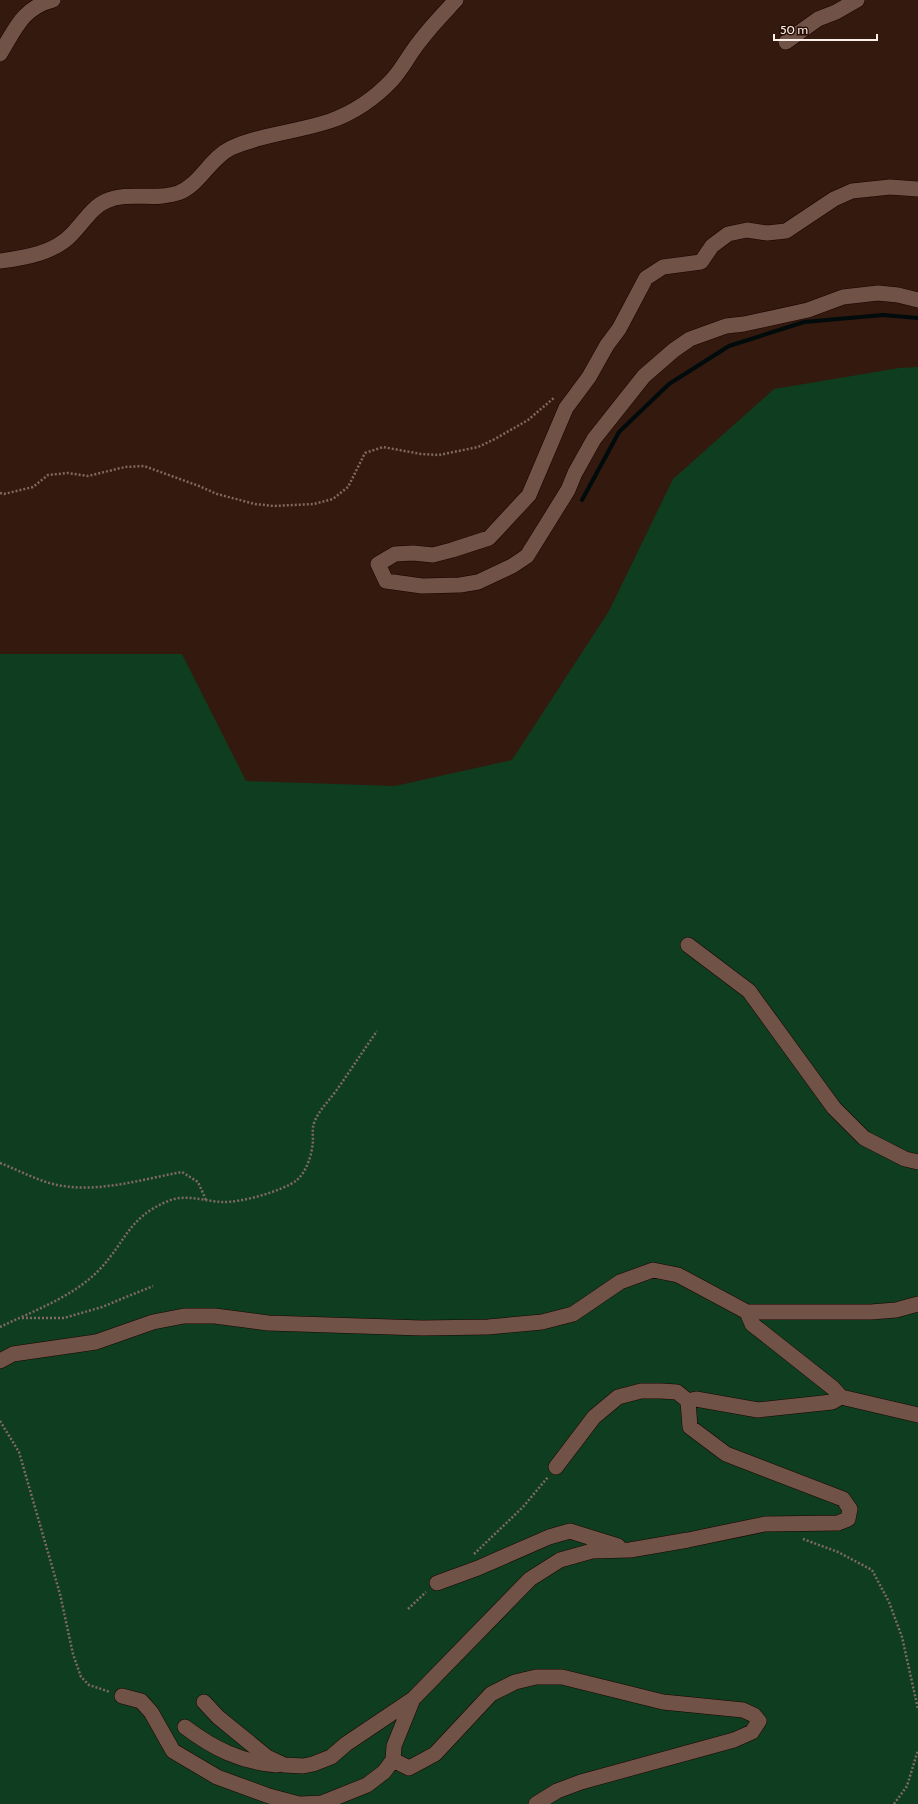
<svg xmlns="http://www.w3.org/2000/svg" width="918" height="1804" font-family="Cabin,sans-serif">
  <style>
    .green { fill: #0f3d20 }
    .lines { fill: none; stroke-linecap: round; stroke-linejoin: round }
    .stream { stroke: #000b0c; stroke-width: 4 }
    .minor-casing { stroke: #190400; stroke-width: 16 }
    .path { stroke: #7f6960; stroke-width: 2.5; stroke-dasharray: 2 2; stroke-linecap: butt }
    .minor { stroke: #715246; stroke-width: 15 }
  </style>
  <rect width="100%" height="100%" fill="#33190e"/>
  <path class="green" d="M918,367v1437h-918v-1150h182l64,127 149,5 117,-26 97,-149 64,-132 101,-90 125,-21z"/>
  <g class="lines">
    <path class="stream" d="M582,500l37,-68 50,-48 60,-38 75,-24 79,-7 35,3"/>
    <g class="minor-casing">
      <path id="minor" d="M786,42l32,-23 18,-7 21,-12
        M0,54c15,-24 22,-46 53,-54
        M918,189l-28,-2 -38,4 -18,8 -48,32 -19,2 -20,-3 -19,4 -16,12 -11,16 -38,5 -17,11 -27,51 -12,16 -18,32 -23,31 -37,87 -40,43 -37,12 -19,5 -20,-2 -18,1 -17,10 8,17 36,5 38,-1 18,-3 34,-16 15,-10 41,-66 7,-17 19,-34 50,-63 30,-26 16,-11 36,-13 18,-2 64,-14 35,-13 35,-4 20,2 20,5
        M0,261c24,-3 55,-8 72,-27 11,-11 20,-27 34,-33 23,-10 48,0 72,-8 22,-8 32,-35 53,-45 31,-14 66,-16 99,-27 23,-8 45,-23 62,-41 11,-12 18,-27 28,-39 11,-15 24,-28 36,-41
        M688,945l61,46 85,117 30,30 41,21 13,3
        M747,1312l5,12 81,64 8,9 77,18
        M0,1361l13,-7 83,-12 57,-20 31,-6h31l53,7 154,5 66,-1 54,-5 31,-8 47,-32 33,-12 25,5 69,37h124l25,-2 22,-6
        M688,1401l8,-2 62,11 74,-8 9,-5
        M437,1583l41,-15 71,-31 21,-6 48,15
        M122,1696l19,5 10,11 22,39 44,26 52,19 30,8
        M204,1702l14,15 49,40 17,8 19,1 10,-2 18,-7 15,-13 67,-45
        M185,1727c29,22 56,35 92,38
        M393,1760l16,8 26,-14 56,-60 24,-12 21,-5h26l101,25 80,8 11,5 5,6 -7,11 -18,8 -153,42 -24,9 -21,13
        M301,1804l21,-1 45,-18 17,-13 9,-12 1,-14 19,-47 117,-120 30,-19 32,-9 38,-1 58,-10 77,-16 73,-1 10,-4 2,-10 -7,-10 -117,-45 -36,-27 -2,-26 -11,-9 -16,-1h-20l-23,6 -24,20 -38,50"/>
    </g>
    <path class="path" d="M0,493l4,1 29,-7 15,-12 20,-2 20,3 37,-9 19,-1 55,20 18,8 38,10 19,2 40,-2 19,-5 15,-12 17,-34 18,-6 38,7 18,1 39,-8 17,-8 33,-19 27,-23
      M0,1163c21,8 41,20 63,23 40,6 80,-7 119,-14l16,10 8,18
      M22,1318h42l38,-11 51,-21
      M0,1327c33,-16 73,-30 99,-57 26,-27 29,-52 67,-68 18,-9 37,-1 56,0 18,1 61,-11 75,-22 10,-9 15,-26 16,-39 0,-6 -1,-12 1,-18 5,-13 14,-21 22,-32 14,-20 27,-40 41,-60
      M0,1421l19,31 41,142 13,60 8,23 8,8 21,7
      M803,1539l35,13 34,18 17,32 13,35 16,72
      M474,1554l49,-47 25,-30
      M408,1609l18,-17
      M894,1804l13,-18 11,-36"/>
    <use href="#minor" class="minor"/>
  </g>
  <path d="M774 34v6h103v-6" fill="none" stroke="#feefe9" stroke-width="2"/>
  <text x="780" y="34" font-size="12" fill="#feefe9" stroke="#281006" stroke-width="3" paint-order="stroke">50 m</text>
</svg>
